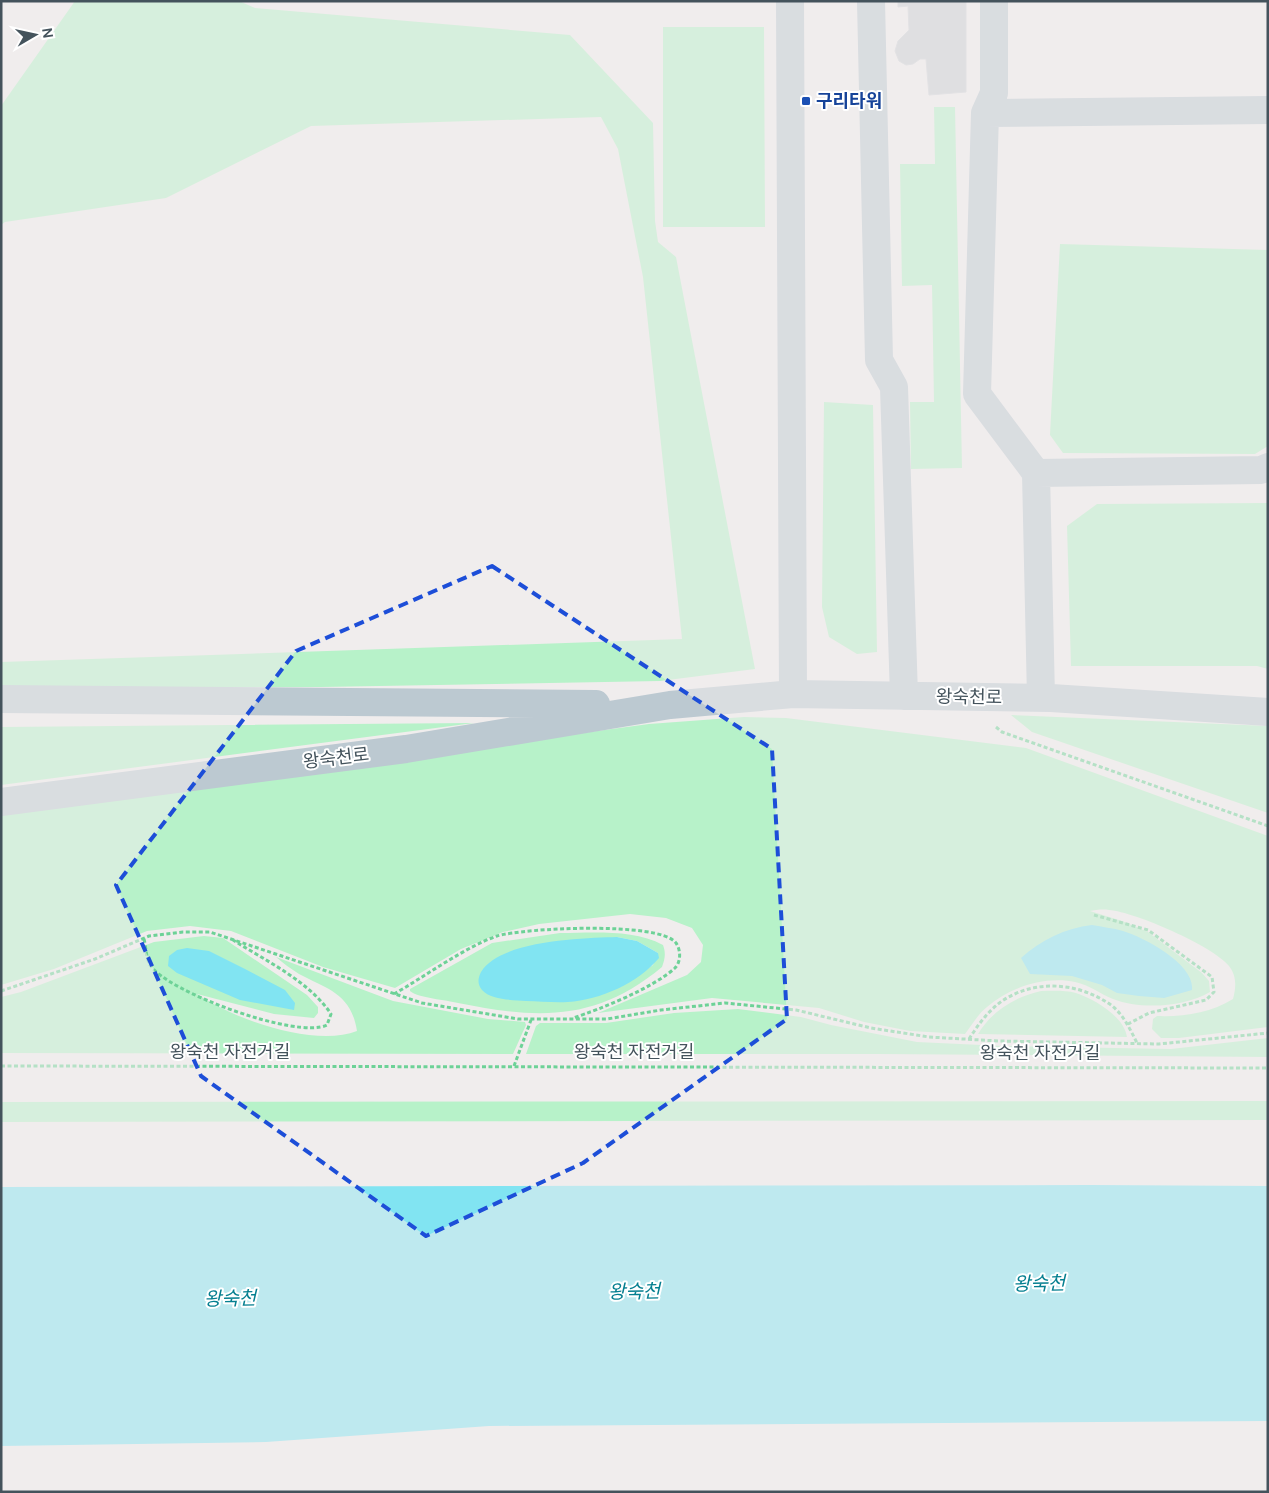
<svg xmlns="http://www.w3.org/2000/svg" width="1269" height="1493" font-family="'DM Sans','Noto Sans KR',sans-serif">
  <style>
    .green { fill: #b7f2c9; fill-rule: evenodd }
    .water { fill: #81e4f2 }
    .building { fill: #c9ced2; stroke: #d1d4d9 }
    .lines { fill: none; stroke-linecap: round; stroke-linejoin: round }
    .path { stroke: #6dd297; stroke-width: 3; stroke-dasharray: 4 2.5; stroke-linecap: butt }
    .minor { stroke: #bcc9d1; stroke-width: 28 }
    .marked { fill: none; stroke: #1d4ed8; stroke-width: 4; stroke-dasharray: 10 6; stroke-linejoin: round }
    .transit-dot { fill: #1a4fb4; stroke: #fff; stroke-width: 2 }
    .labels { text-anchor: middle; stroke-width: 4; stroke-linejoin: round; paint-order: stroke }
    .transit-label { font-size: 18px; font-weight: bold; fill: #164399; stroke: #fff; text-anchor: start }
    .street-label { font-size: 18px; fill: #44535c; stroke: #fff }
    .water-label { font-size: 19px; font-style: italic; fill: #057f90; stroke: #fff }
  </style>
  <rect width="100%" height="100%" fill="#f0eded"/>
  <path class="green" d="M75,1h164l16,7 315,27 83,88 2,98 3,21 18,15 79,412 -95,12 -339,6 -320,1v-26l681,-23 -39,-362 -25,-128 -17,-32 -290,9 -145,72 -161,24 -4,3v-119z
    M663,27h101l1,200h-102z
    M934,107h21l7,361 -51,1 -1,-67h24l-2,-117 -30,1 -2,-122h35z
    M1060,244l208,6v196l-13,8 -192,-1 -13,-18z
    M824,402l49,3 4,247 -20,2 -28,-17 -7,-30z
    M1268,503v166l-11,-3h-186l-4,-140 30,-22z
    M1011,715l257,11v87l-236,-81z
    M744,717l42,1 240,30 242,88v191l-89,11h-18l-9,-9 1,-10 4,-3c26,1 54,-3 76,-17 3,-11 4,-23 -4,-33 -16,-20 -94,-54 -120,-56 -6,-1 -14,0 -19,1l32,10 26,11 54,41 7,8 1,11c-26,15 -69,18 -97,7 -13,-5 -23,-14 -38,-17 -30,-6 -65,5 -88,25 -9,7 -15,18 -22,27l-55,-3 -46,-9 -45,-14 -107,-10 -114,15 89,-38 14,-13 2,-17 -11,-17 -26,-10 -36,-4 -91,10 -36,8 -42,17 -66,39 -72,-21 -92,-36 -41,-5 -43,5 -93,38 -53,16v-174l648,-87z
    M474,723l-473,62v-58z
    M560,933c33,0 73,-4 103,12 3,8 2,14 -1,22 -66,55 -124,52 -204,36 -11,-3 -40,-5 -48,-12v-2l82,-46zM617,937l20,4 21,12 -5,12 -31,21 -55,16 -70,-5z
    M204,936l19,2 84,57 11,12v6l-4,5 -40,-4 -77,-20c36,25 118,54 160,37 -6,-38 -30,-42 -58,-57 -8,-5 -16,-11 -23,-17l117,44 95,18 37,3 1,3 -13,29 -512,-1v-56l20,-5 133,-50z
    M1041,991c11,0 24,-1 35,2 18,6 48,23 51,44l-149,-3c14,-23 36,-37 63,-43z
    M738,1009l63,8 30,8 86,17 86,4 168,3 97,-11v19l-391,-3h-351l10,-28 4,-3h66l68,-10z
    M1268,1101v19l-1267,2v-20z"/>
  <path class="water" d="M1092,925c10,2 21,3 31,6 22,7 72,33 69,59l-28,8 -25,-2 -22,-3 -15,-8 -30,-9 -42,-2 -9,-16c20,-18 44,-30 71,-33z
    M617,937l20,4 21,12 1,5c-21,25 -59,42 -91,44 -14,1 -29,-1 -42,-1 -13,-1 -35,-1 -44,-11 -5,-6 -4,-12 -1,-18 19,-32 103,-34 136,-35z
    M187,948l22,3 36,18 40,21 10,13 -1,7 -54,-10 -63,-27 -9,-7 1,-10 8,-6z
    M1090,1185l178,1v235l-779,5 -223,16 -265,4v-259z"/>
  <path class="building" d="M898,1h68v91l-37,3 -3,-36h-6l-7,5 -7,1 -7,-4 -4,-10 3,-10 11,-11 -1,-24 -10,1z"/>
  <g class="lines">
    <path class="path" d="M996,727l6,5 266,94
      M1094,915l54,15 64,47 2,15 -8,8 -57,13 -21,11
      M144,939c2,7 2,19 6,26 17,27 148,75 177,60l4,-11c-22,-33 -65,-53 -98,-74
      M1,991l94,-32 54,-23 34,-4h27l212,71 96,16h89l54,-9 64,-7 71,7 75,18 58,9 69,4 161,3 109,-11
      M394,994c30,-17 71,-47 103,-58 27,-8 163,-15 179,7 5,7 5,19 -1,25 -22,20 -74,41 -102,50
      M969,1039c9,-14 19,-28 33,-38 33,-22 76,-19 109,4 12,9 19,24 26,38
      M1,1066l1267,2
      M514,1066l17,-46"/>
    <path class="minor" d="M790,1l3,693
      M871,1l8,359 15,27 10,309
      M985,113l9,-20v-92
      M1036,473l225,-3 7,-3
      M1041,698l-5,-225 -59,-79 8,-281 283,-3
      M1,699l595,5
      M1,802l405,-53 264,-44 123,-11 258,4 217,14"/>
  </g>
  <path d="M0 0H1269V1493H0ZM492,566l280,183 15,270 -204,144 -157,73 -225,-160 -85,-191 180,-234z" fill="#f0eded" fill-opacity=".55" fill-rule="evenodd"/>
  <path class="marked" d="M492,566l280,183 15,270 -204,144 -157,73 -225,-160 -85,-191 180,-234z"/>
  <rect class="transit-dot" x="801" y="96" width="10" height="10" rx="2.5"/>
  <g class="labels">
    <g class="transit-label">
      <text x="816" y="107">구리타워</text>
    </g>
    <g class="street-label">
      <text transform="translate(969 697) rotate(1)" y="6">왕숙천로</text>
      <text transform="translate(336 758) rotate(-7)" y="6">왕숙천로</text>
      <text x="230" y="1058">왕숙천 자전거길</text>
      <text x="634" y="1058">왕숙천 자전거길</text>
      <text x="1040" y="1059">왕숙천 자전거길</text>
    </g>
    <g class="water-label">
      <text transform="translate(1039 1283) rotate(-1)" y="7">왕숙천</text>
      <text transform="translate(634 1291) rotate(-1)" y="7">왕숙천</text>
      <text transform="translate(230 1298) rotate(-1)" y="7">왕숙천</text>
    </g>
  </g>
  <rect width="1269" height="1493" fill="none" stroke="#44535c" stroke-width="5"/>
  <g transform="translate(35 35) rotate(81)" stroke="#ffffff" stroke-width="4" paint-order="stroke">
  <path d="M0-4L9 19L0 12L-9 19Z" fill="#44535c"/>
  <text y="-8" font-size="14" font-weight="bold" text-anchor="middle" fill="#44535c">N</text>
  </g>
</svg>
